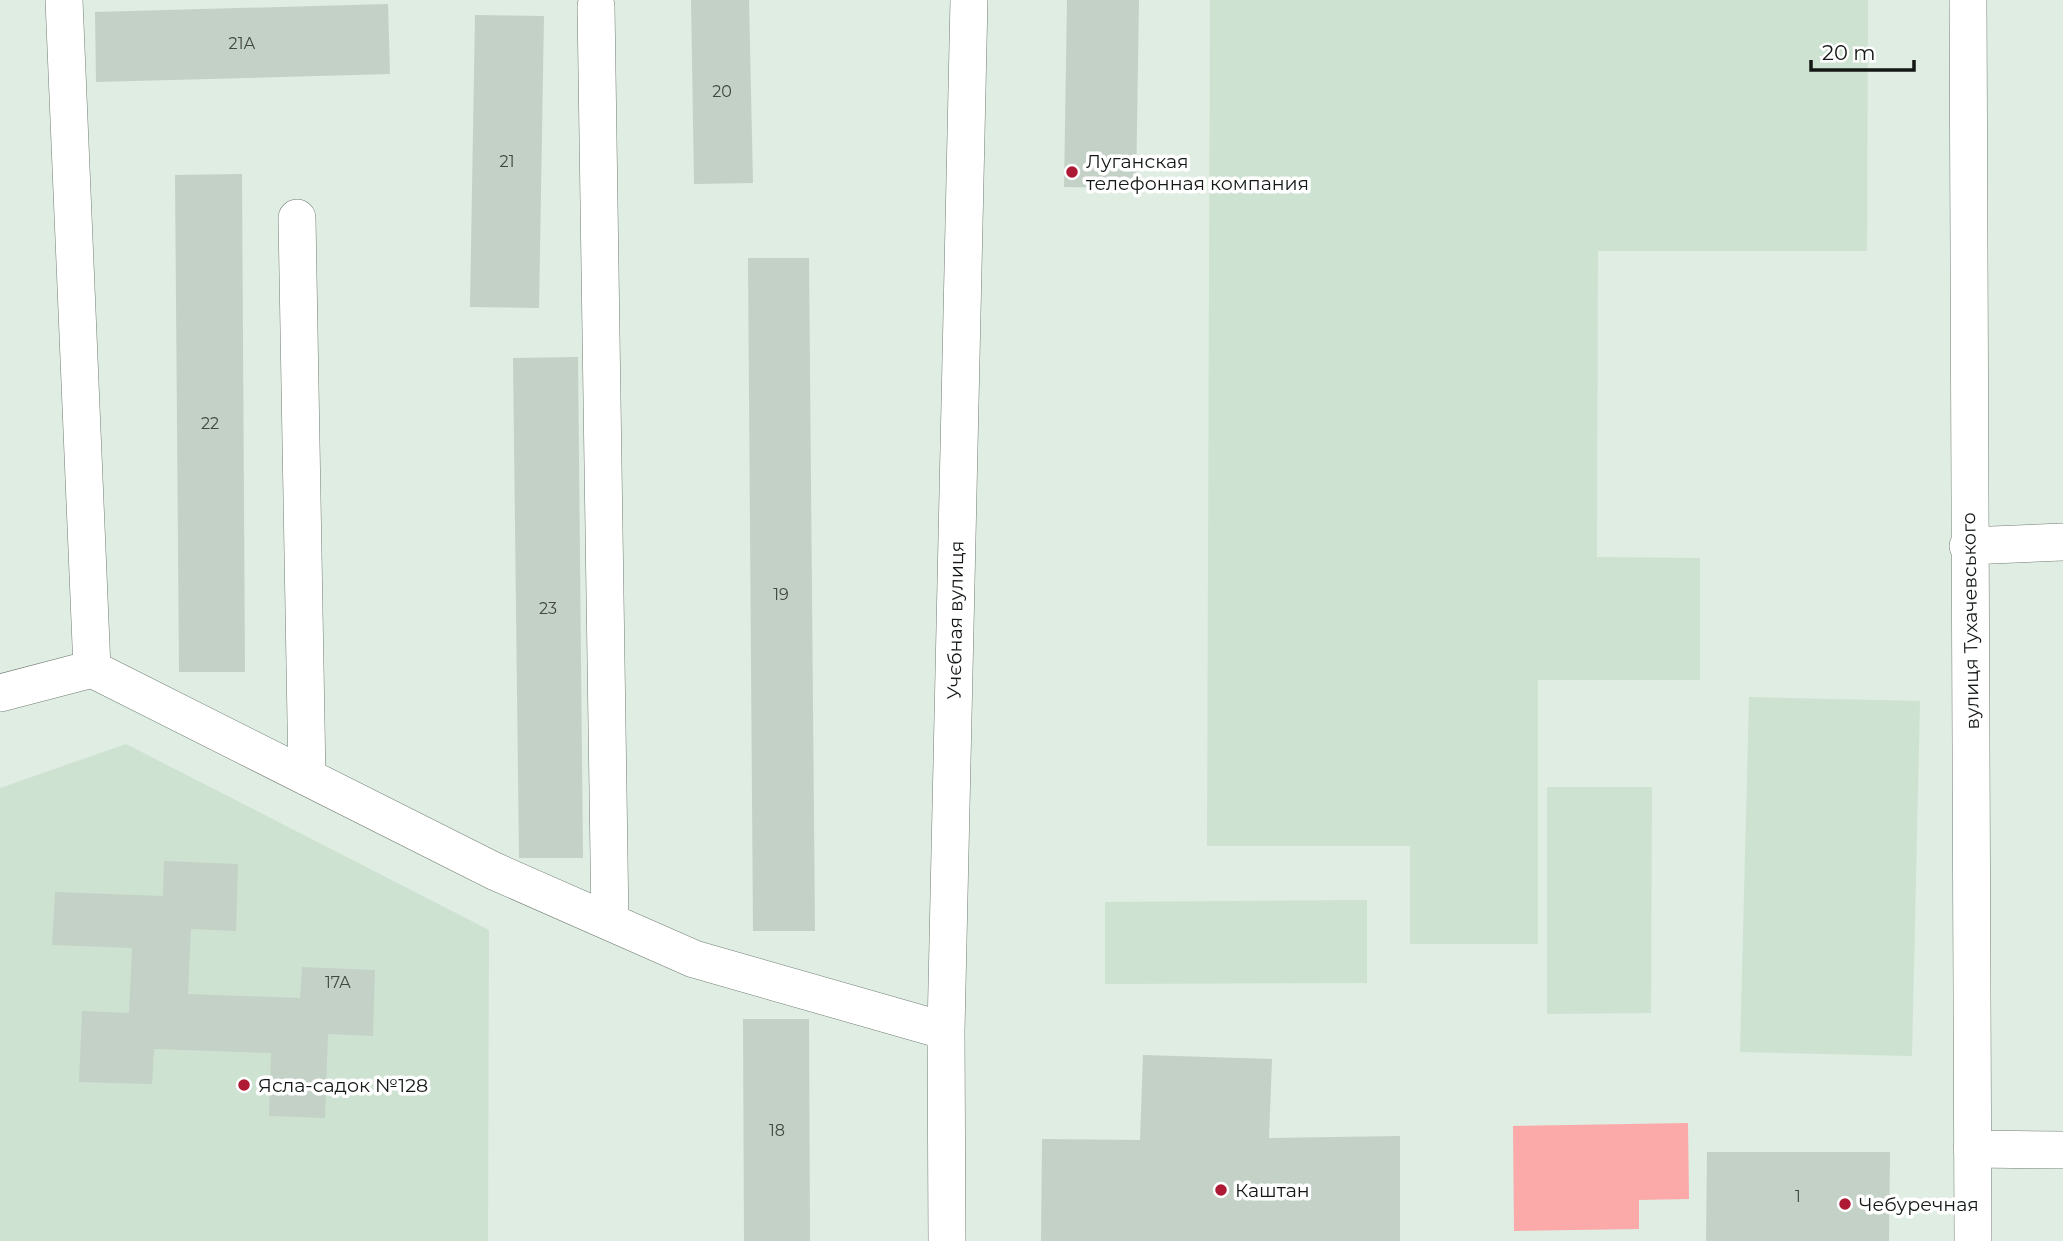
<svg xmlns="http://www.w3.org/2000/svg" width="2063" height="1241" font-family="Montserrat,sans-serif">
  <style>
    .built { fill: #cee2d1 }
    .green { fill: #fba9a9 }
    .building { fill: #c4d1c6 }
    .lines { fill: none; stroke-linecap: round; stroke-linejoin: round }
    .minor-casing { stroke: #727e74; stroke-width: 38 }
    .minor { stroke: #fff; stroke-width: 37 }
    .poi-dot { fill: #ae1934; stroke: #fff; stroke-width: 2.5 }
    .labels { text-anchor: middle; stroke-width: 7; stroke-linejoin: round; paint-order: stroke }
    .number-label { font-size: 16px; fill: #404741 }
    .poi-label { font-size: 19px; fill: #141915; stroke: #fff; text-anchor: start }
    .street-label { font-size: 19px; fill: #141915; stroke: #fff }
  </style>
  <rect width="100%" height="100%" fill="#dfede2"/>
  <path class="built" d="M1210,0h658l-1,251h-269l-1,306 103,1v122h-162v264h-128v-98h-203z
    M1749,697l171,4 -8,355 -172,-4z
    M126,744l363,186 -1,311h-488v-453z
    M1547,787h105l-1,226 -104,1z
    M1367,900v83l-262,1v-82z"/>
  <path class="green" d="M1688,1123l1,76 -50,1v29l-125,2 -1,-105z"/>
  <path class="building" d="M691,0h58l4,183 -59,1z
    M1067,0h72l-3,188 -72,-1z
    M388,4l2,70 -294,8 -1,-70z
    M475,15l69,1 -5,292 -69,-1z
    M242,174l3,498h-66l-4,-497z
    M748,258h61l6,673h-62z
    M578,357l5,501h-64l-6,-500z
    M164,861l74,3 -2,67 -45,-2 -3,65 112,4 2,-31 73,3 -2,66 -45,-2 -3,84 -56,-2 2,-63 -117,-4 -2,35 -73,-2 3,-71 47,2 3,-65 -80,-3 3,-53 108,4z
    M743,1019h66l1,222h-66z
    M1143,1055l129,4 -3,79 131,-2v105h-359l1,-102 98,1z
    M1707,1152h183l-1,89h-183z"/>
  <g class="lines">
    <g class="minor-casing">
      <path id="minor" d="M64,0l28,669
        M1968,0l5,1241
        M596,6l14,916
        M297,218l10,559
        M1968,546l95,-4
        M0,693l92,-24 402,202 200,88 252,72
        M1972,1149l91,1
        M947,1241l-1,-210 23,-1031"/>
    </g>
    <use href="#minor" class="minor"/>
  </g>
  <g class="poi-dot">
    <circle cx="1072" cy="172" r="7"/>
    <circle cx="244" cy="1085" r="7"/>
    <circle cx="1221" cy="1190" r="7"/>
    <circle cx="1845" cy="1204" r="7"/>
  </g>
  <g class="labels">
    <g class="number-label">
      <text x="242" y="49">21А</text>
      <text x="722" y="97">20</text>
      <text x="507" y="167">21</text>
      <text x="210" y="429">22</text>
      <text x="781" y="600">19</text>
      <text x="548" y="614">23</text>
      <text x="338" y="988">17А</text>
      <text x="777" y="1136">18</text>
      <text x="1798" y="1202">1</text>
    </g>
    <g class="poi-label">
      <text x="1086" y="168">Луганская<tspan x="1086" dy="22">телефонная компания</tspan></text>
      <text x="258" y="1092">Ясла-садок №128</text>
      <text x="1235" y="1197">Каштан</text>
      <text x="1859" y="1211">Чебуречная</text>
    </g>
    <g class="street-label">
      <text transform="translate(955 620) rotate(-89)" y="7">Учєбная вулиця</text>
      <text transform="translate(1970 621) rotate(-91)" y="7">вулиця Тухачевського</text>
    </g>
  </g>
  <path d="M1811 60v10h103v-10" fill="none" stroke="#141915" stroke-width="3.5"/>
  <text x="1822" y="60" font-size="21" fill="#141915" stroke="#ffffff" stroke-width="5" paint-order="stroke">20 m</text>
</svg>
